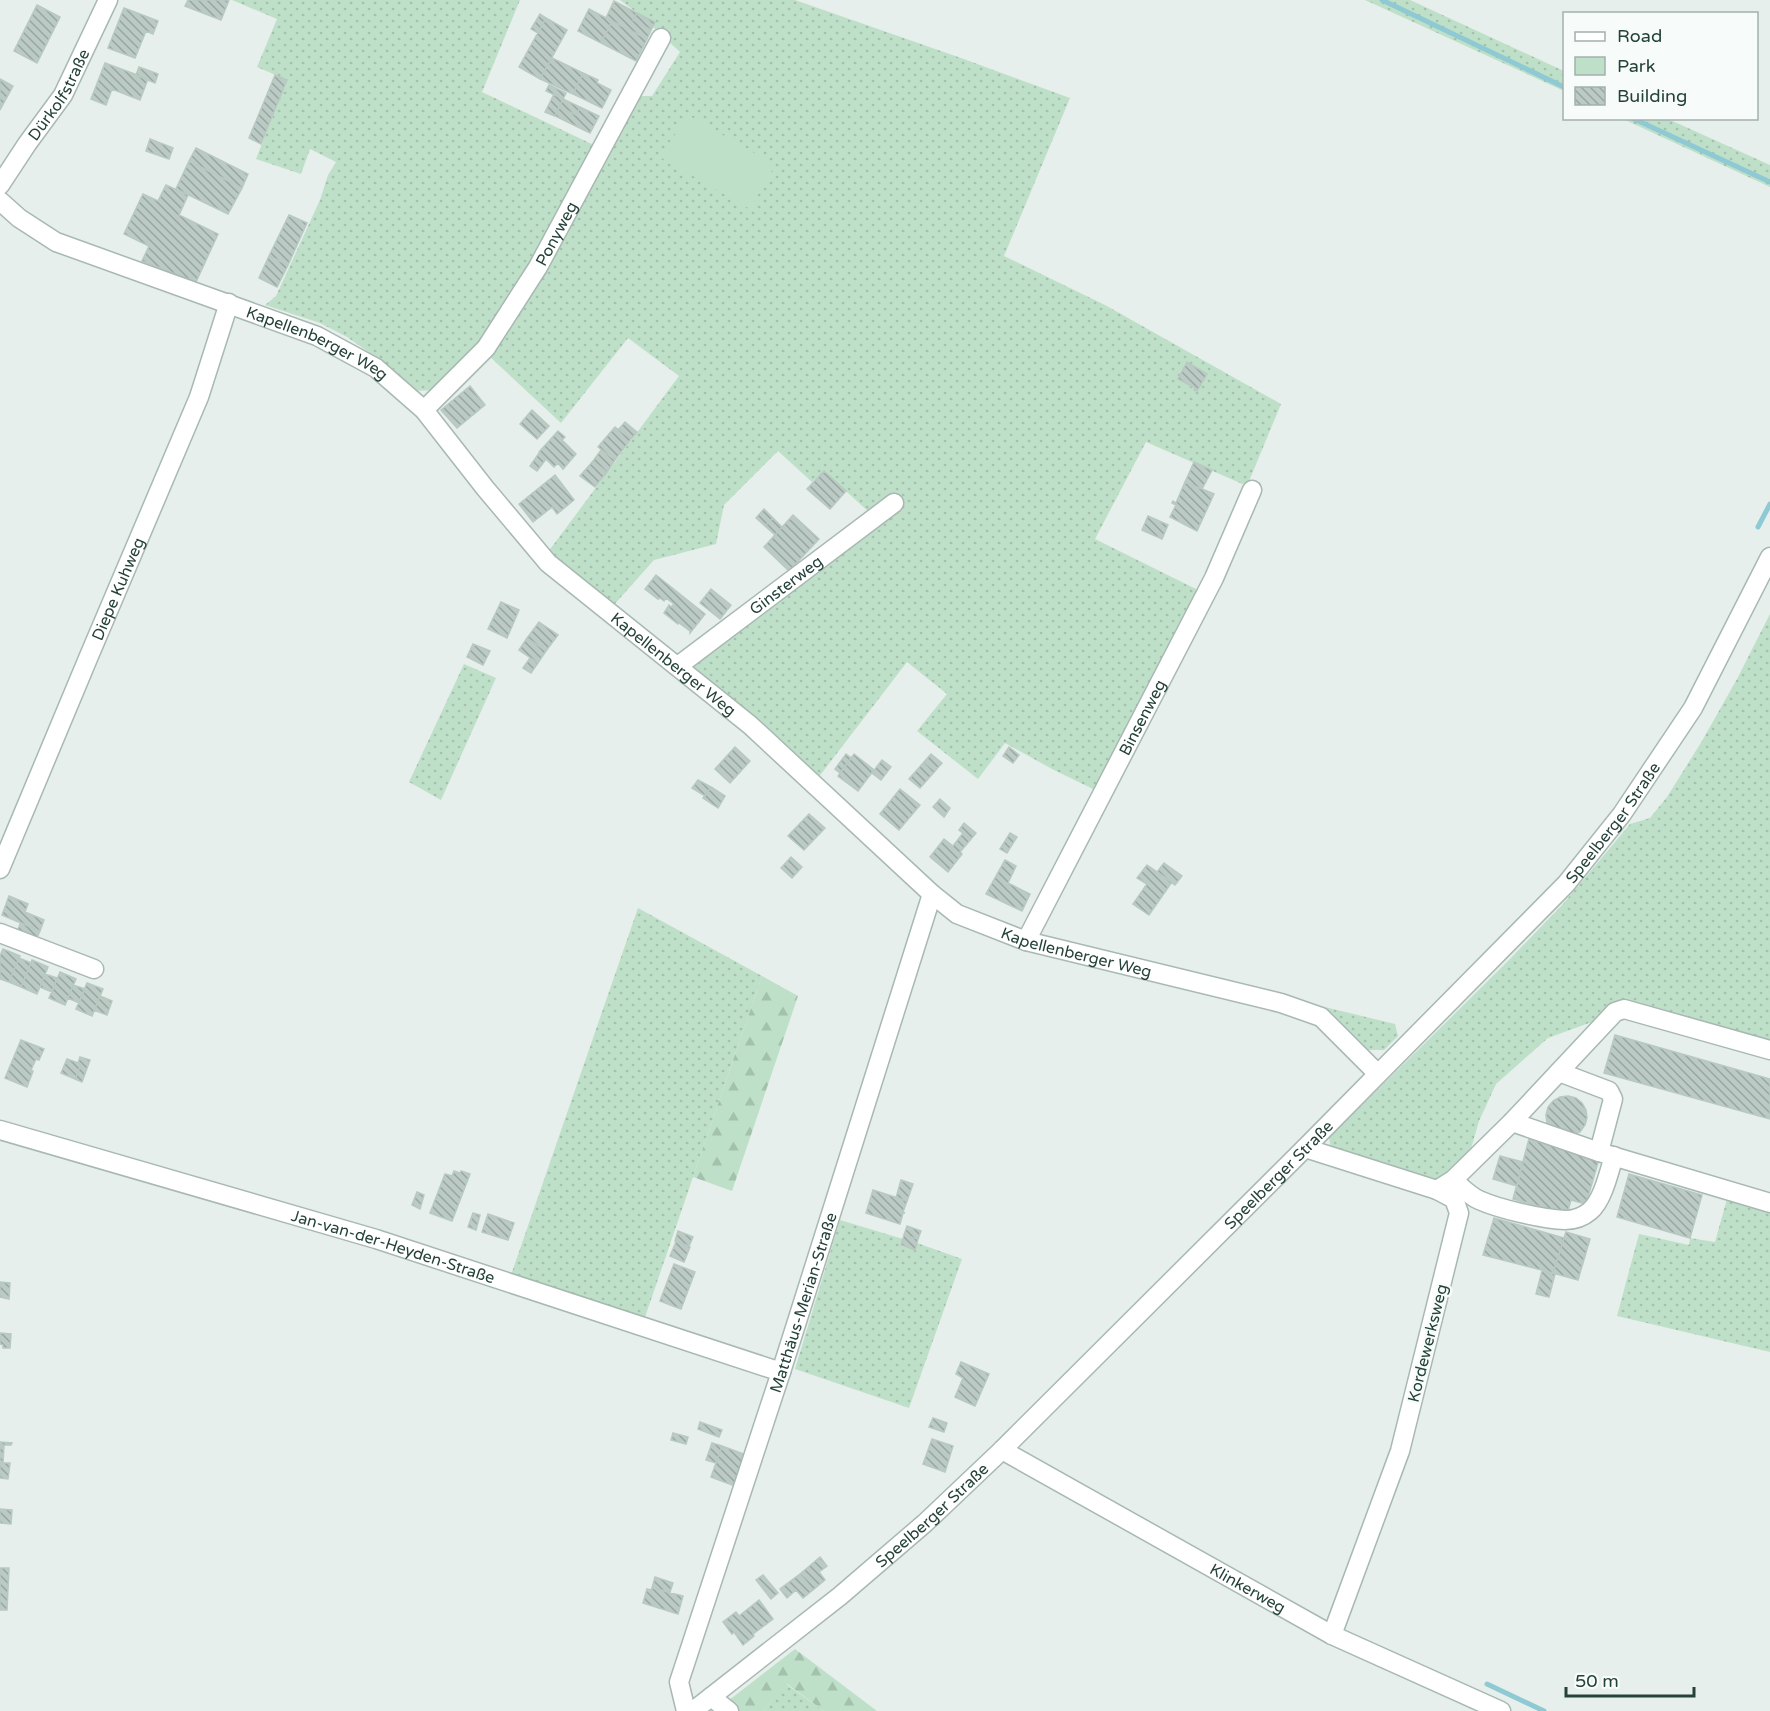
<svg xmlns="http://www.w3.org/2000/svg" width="1770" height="1711" font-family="'Varela Round',sans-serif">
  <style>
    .green { fill: url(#green-dots) }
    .forest { fill: url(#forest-firs) }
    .pitch { fill: #bfe0c8 }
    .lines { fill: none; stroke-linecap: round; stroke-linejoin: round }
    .stream { stroke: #8ec9d4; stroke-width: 5 }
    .building { fill: url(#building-back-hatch); stroke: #b8c9c2; stroke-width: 1.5 }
    .minor-casing { stroke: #a8b8b2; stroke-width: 21 }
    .minor { stroke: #fff; stroke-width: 18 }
    .labels { text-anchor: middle; stroke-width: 5; stroke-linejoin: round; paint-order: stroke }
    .street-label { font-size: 16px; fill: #24423a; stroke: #f7fbf9 }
  </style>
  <defs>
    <pattern id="green-dots" width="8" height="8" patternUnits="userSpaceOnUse" patternTransform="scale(1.5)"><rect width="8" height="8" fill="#bfe0c8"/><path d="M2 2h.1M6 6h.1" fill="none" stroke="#a4c1ad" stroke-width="1.8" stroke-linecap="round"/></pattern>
    <pattern id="forest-firs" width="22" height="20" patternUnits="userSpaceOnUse" patternTransform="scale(1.5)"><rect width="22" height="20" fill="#bfe0c8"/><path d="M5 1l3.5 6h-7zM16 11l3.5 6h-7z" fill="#a4c1ad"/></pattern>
    <pattern id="building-back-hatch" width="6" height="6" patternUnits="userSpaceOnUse" patternTransform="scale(1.5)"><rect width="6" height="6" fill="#bbcac4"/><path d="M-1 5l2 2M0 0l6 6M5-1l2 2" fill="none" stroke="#98a6a0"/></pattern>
  </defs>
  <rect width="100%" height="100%" fill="#e6efeb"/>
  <path class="green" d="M232,0h288l-38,92 114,54 -65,121 -53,81 -43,42 -21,1 -21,-22 -46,-32 -27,-14 -55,-18 11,-9 44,-96 8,-25 8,-13 -26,-13 -9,25 -45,-15 31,-79 -30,-13 20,-48z
    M620,0h175l166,58 109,40 -66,158 101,49 176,99 -34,82 -101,-44 -51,97 105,52 -105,199 -43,-21 -47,-26 -27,36 -61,-48 30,-37 -40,-32 -89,116 -126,-107v-9l179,-148 -47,-43 -12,11 -34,-31 -54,54 -8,39 -62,16 -41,46 -65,-54 131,-176 -51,-38 -67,85 -73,-68 148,-259h16l28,-44 -40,-37z
    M1365,0h45l154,71v20z
    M1623,119h45l102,46v22z
    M1770,614v442l-159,-41 -63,23 -52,46 -17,37 -19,66 -129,-39 -2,-10 180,-178 54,-56 67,-80 20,-6 17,-21 35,-56 35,-62z
    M464,664l32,14 -55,122 -32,-18z
    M638,908l124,68 -118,344 -133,-45z
    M1304,1002l91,22 3,12 -14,14h-18z
    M1727,1199l43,10v143l-153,-36 22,-82 50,11 1,-7 25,4z
    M840,1220l63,19 -2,7 13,4 3,-7 45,16 -53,149 -114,-39z
    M786,1684l38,27h-61z"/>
  <path class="forest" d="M762,976l36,20 -66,195 -39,-14z
    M795,1649l82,62h-53l-37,-27 -24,27h-48z"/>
  <path class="pitch" d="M688,115l87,50 -25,44 -90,-52z"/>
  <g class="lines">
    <path class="stream" d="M1382,0l182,87
      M1632,118l138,64
      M1758,527l12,-23
      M1487,1684l57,27"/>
  </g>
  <path class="building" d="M188,0h41l-8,20 -36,-14z
    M614,1l23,12 -4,7 18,10 -4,9 -41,-21z
    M37,5l23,12 -23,46 -23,-12z
    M124,8l34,13 -5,13 -7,-3 -11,27 -27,-10z
    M589,9l23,12 -11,22 -23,-12z
    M637,13l18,9 -4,8 -18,-10z
    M540,14l6,4 -8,15 -7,-4z
    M546,18l21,12 -27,49 -21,-12z
    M612,21l35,18 -11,22 -35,-18z
    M552,58l31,15 -10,21 -33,-15z
    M105,63l43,16 -8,21 -28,-11 -6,16 -15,-6z
    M139,67l19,7 -3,9 -19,-8z
    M583,73l15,7 -1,3 14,7 -9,18 -29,-14z
    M275,75l12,5 -26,64 -12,-6z
    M0,79l13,7 -13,24z
    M549,85l17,8 -3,6 -17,-8z
    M554,94l9,5 -8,17 -10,-4z
    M563,99l17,8 -4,8 -17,-8z
    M559,107l17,8 4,-8 19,9 -9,17 -35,-17z
    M150,139l23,9 -4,11 -23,-8z
    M196,148l52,26 -6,14 -53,-27z
    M189,161l53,27 -14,26 -52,-25z
    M166,185l22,10 -9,20 39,19 -22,48 -54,-21 7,-15 -25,-12 19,-40 15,7z
    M289,215l18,8 -19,42 -19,-9z
    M269,256l19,9 -11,22 -18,-9z
    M1187,362l20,12 -10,17 -3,-1 1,-2 -17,-9z
    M470,386l15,19 -28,23 -16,-18z
    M532,410l17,16 -12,13 -17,-15z
    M625,422l12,10 -6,7 -12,-10z
    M615,427l16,12 -16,21 -17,-13z
    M558,431l7,6 -3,3 14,14 -13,15 -5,-6 -4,4 -15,-15z
    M601,450l14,10 -8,12 -14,-11z
    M539,453l7,6 -9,12 -7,-5z
    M593,461l14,11 -12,15 -15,-11z
    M1194,462l18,8 -10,19 -17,-7z
    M824,471l22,20 -16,18 -23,-20z
    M555,475l19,25 -17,14 -5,-7 -19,15 -14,-18z
    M1185,482l29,12 -17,37 -27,-14 6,-12 -4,-2 1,-2 3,2z
    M764,509l9,9 -8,8 -9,-8z
    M793,515l26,24 -30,32 -25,-24z
    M1148,516l20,9 -6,14 -20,-9z
    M773,518l9,9 -7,8 -10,-9z
    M656,575l49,39 -15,19v-2l-11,-8 -1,1 -14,-11 5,-8 2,2 3,-3 -8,-6 -2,3 -4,-3 -2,1 -13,-10z
    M711,589l20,16 -11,14 -20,-16z
    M501,602l18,8 -12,28 -19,-9z
    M539,622l19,13 -12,16 -19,-13z
    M527,638l19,13 -8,12 -19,-13z
    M473,644l17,7 -7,14 -16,-8z
    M530,658l8,5 -7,10 -8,-5z
    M735,747l15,14 -20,22 -15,-14z
    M1009,747l10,8 -6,8 -10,-7z
    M846,754l5,4 -11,15 -5,-4z
    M854,754l20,16 -16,21 -20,-15z
    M931,754l11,9 -7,8 -11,-9z
    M882,760l9,7 -10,13 -9,-7z
    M924,762l11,9 -15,17 -11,-9z
    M698,780l13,7 -6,9 -13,-8z
    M711,787l14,9 -7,12 -15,-10z
    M900,789l20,16 -21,25 -19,-16z
    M940,799l10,9 -6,9 -11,-10z
    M809,814l16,14 -21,22 -16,-14z
    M964,823l12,10 -5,6 -12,-9z
    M963,833l8,6 -11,13 2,2 -14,18 -18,-15 14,-18 9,7z
    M1010,833l7,4 -10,16 -7,-4z
    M791,857l11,10 -10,11 -11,-10z
    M1005,860l11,6 -8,17 22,11 -8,17 -36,-17z
    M1164,863l18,13 -7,9 -18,-13z
    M1147,865l25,17 -23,33 -16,-11 14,-20 -10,-6z
    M9,896l19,8 -3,8 19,8 -4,11 -38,-16z
    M21,922v1l19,8 -5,11 -19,-8z
    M3,949l17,7 -11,26 -9,-3v-23z
    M19,958l12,5 -10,24 -12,-5z
    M32,960l16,7 -11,27 -16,-7z
    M60,972l16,7 -11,26 -16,-7z
    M45,974l12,4 -5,14 -12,-5z
    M87,983l16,6 -11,27 -16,-7z
    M73,985l12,4 -6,14 -11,-5z
    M100,996l12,5 -5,14 -13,-5z
    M1615,1035l155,44v40l-166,-46z
    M21,1040l23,9 -5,11 -3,-1 -5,11 2,1 -6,16 -22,-9z
    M80,1057l10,3 -8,22 -7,-3 6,-15 -3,-1z
    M67,1059l14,5 -6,15 -14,-6z
    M1568,1096l8,2 6,5 4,7 1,8 -2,7 -5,7 -7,3 -22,-5 -4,-7 -1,-8 2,-8 5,-6 7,-4z
    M1529,1139l70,20 -13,45 -15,-4 -4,14 -54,-15z
    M1500,1156l23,6 -6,24 -24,-7z
    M454,1171l6,2 1,-2 9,3 -18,47 -22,-8 15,-39 7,2z
    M1629,1174l73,21 -12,43 -73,-21z
    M901,1180l12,4 -6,17 -11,-3z
    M873,1190l34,11 -4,11 2,1h-2l-3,11 -34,-11z
    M417,1192l7,3 -4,14 -8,-4z
    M473,1213l7,2 -4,15 -8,-3z
    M488,1214l26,9 -6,17 -26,-8z
    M1494,1218l70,20 -11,35 -70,-18z
    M907,1226l14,5 -3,8 -14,-4z
    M678,1231l15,6 -4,9 -14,-5z
    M1566,1232l24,7 -12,41 -25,-7z
    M904,1235l14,4 -3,11 -14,-5z
    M676,1242l14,5 -6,15 -14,-6z
    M674,1264l21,8 -14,37 -21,-8z
    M1542,1271l13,3 -6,23 -13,-3z
    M0,1282l10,1 -1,16 -9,-2z
    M0,1333l11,1 -1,14h-7v-3l-3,-1z
    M961,1362l28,12 -14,32 -20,-9 8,-19 -7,-4z
    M933,1418l14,5 -3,9 -15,-5z
    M700,1422l22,8 -3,7 -21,-8z
    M673,1433l15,4 -2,7 -15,-4z
    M932,1439l21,7 -8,26 -22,-8z
    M0,1442l12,1 -1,2h-7l-1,18h7l-2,16 -8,-1z
    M712,1443l10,3 -6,17 -10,-3z
    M722,1446l24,9 -11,31 -24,-9z
    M0,1509l12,1 -1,14 -11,-1z
    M820,1557l7,9 -8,6 6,8 -12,10 -13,-16z
    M0,1568h9l-2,42h-7z
    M800,1574l13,16 -10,8 -7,-8 -9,8 -7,-9z
    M763,1575l15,18 -7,6 -15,-19z
    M655,1577l18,6 -3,9 -18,-4z
    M652,1588l31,8 -5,18 -35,-11 4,-14 4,1z
    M759,1600l14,19 -20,15 1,2 -11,9 -9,-13 -2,2 -9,-12 13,-10 3,4z"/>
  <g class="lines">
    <g class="minor-casing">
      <g id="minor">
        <path id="s1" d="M0,185l27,-41 36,-49 45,-95"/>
        <path id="s2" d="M0,201l19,17 37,24 261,94 59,32 48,42 61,78 63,75 202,162 182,169 25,20 69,27 255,62 40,14 56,56"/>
        <path id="s3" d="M424,410l62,-62 52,-81 123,-229"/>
        <path id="s4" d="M678,666l216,-163"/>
        <path id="s5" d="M0,869l89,-213 110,-259 30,-94"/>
        <path d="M0,933l94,36"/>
        <path id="s6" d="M1026,941l188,-363 38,-88"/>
        <path d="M1559,1072l50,19 4,8 -14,53"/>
        <path d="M1512,1122l87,30 171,51"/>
        <path id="s7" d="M0,1130l376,109 405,133"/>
        <path d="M1305,1148l132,42 17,9 5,14 -59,238 -68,184"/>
        <path d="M1453,1180c8,7 17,16 26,20 20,9 63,19 86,20 9,0 18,-3 25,-9 13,-11 19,-39 24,-55"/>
        <path d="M1437,1190l16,-10 59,-58 103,-110 9,-3 146,41"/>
        <path id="s8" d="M1002,1450l330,185 169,76"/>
        <path d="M711,1697l18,14"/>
        <path id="s9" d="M686,1711l-7,-29 102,-310 151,-478"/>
        <path id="s10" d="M693,1711l147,-115 85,-73 77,-73 303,-302 261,-264 56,-70 71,-106 77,-151"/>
      </g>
    </g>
    <use href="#minor" class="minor"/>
  </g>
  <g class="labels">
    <g class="street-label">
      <text dy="6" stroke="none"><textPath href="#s1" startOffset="108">Dürkolfstraße</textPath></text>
      <text dy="6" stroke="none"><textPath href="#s3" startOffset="222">Ponyweg</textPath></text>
      <text dy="6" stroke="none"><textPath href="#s2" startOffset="350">Kapellenberger Weg</textPath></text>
      <text dy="6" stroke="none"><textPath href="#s4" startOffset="135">Ginsterweg</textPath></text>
      <text dy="6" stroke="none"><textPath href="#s5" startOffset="304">Diepe Kuhweg</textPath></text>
      <text dy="6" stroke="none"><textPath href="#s2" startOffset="836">Kapellenberger Weg</textPath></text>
      <text dy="6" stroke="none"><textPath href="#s6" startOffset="252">Binsenweg</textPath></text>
      <text dy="6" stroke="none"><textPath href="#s10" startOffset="1281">Speelberger Straße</textPath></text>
      <text dy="6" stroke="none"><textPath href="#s2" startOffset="1340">Kapellenberger Weg</textPath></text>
      <text dy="6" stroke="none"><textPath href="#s10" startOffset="795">Speelberger Straße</textPath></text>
      <text dy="6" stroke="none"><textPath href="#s7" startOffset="410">Jan-van-der-Heyden-Straße</textPath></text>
      <text dy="6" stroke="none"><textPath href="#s9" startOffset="429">Matthäus-Merian-Straße</textPath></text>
      <text transform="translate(1427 1343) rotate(-76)" y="6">Kordewerksweg</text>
      <text dy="6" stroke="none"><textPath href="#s10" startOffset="309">Speelberger Straße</textPath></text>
      <text dy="6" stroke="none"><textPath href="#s8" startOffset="282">Klinkerweg</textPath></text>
    </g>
  </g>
  <rect x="1563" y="12" width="195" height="108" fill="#f7fbf9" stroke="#a3b1ad" stroke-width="1.5"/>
  <rect x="1575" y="32" width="30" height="9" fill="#ffffff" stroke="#a3b1ad" stroke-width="1.5"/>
  <text x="1617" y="42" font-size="18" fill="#24423a">Road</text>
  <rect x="1575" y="57" width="30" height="18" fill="#bfe0c8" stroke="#a3b1ad" stroke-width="1.5"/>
  <text x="1617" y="72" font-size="18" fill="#24423a">Park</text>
  <rect x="1575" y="87" width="30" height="18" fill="url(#building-back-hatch)" stroke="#a3b1ad" stroke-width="1.5"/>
  <text x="1617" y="102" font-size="18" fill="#24423a">Building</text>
  <path d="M1566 1687v9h128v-9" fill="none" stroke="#24423a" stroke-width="3"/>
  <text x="1575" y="1687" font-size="18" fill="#24423a" stroke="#f7fbf9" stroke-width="4.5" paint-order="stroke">50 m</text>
</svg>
